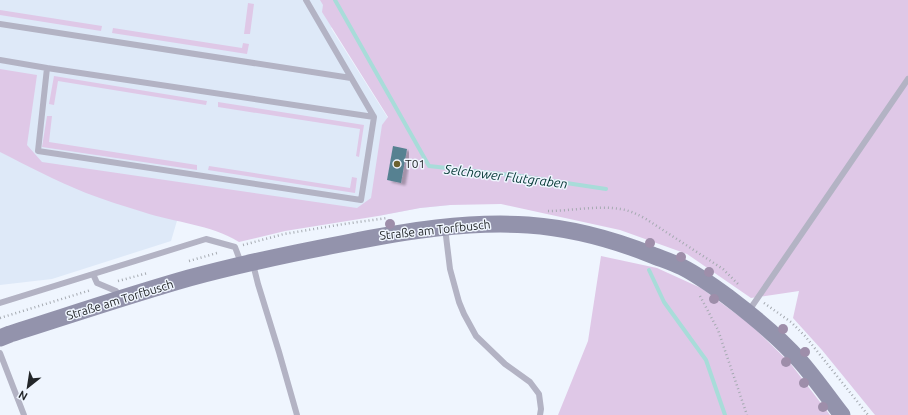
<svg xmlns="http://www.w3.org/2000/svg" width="908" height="415" font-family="Ubuntu,sans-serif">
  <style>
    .built { fill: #dee9f8 }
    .green { fill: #dfc8e7 }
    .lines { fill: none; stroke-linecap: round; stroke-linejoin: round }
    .stream { stroke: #a8dcd9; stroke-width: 4 }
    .building { fill: #568191; filter: url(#shadow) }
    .path { stroke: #a5aab1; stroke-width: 2.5; stroke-dasharray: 1 3; stroke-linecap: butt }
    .lane { stroke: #b3b3c4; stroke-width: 6 }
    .secondary { stroke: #9393ac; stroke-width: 17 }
    .tree { fill: #9e8eaa }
    .poi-dot { fill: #6c622f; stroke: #eff5fe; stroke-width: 1.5 }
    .labels { text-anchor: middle; stroke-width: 3; stroke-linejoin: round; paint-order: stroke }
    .poi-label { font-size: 12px; fill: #232629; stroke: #eff5fe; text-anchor: start }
    .street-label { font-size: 12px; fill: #232629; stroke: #eff5fe }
    .water-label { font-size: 13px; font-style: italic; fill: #003432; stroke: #eff5fe }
  </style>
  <defs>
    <filter id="shadow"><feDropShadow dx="4.5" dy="2.5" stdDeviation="1" flood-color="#0004"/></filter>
  </defs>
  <rect width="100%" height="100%" fill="#eff5fe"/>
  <path class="built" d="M0,0h366l-35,28 91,144 28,33 -30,3 -42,8 -199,-2 -8,27 -119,38 -52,6z"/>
  <path class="green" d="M320,0h588v415h-33l-53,-65 -29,-32 6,-27 -48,7 -64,-44 -67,-24 -119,-26 -51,1 -30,3 -42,8 -93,15 -46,11c-29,-18 -63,-19 -96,-30 -19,-6 -39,-12 -57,-19 -30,-12 -58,-27 -86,-41v-83l37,6 -10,70 15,17 315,46 14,-10 11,-73 6,-8 -66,-105 1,-7z
    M248,3l6,1 -4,30h-6z
    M0,10l102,16 -1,5 -101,-16z
    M113,28l129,20 1,-5 6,1 -2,10 -135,-21z
    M54,76l153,25 -1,4 -148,-24 -4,24 -5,-1z
    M218,102l146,23 -5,32 -3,-1 4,-27 -142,-22z
    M47,116h5l-3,26 148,23v5l-155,-23z
    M209,166l141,22 2,-11 5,1 -2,15 -147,-23z
    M601,256l56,12 44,20 49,36 40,39 40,52h-272l30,-74z"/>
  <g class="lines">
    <path class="stream" d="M335,0l94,166 91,10 86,13
      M649,270l15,32 42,58 19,55"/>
  </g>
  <path class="building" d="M393,146l14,3 -6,34 -14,-3z"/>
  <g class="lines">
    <path class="path" d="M548,211c23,0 50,-6 72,-2 9,1 17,5 26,10l77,50 16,16
      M243,245l41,-11 60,-10 43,-6
      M189,261l28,-8
      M118,281l30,-8
      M700,296l18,34 29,85
      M764,303l27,19 14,14 63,79
      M0,318l91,-28"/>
    <path class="lane" d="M0,24l351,54
      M0,60l47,8 -9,83 323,49 13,-83 -68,-117
      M47,68l327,49
      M445,228l5,41 9,33 5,12 12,22 29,28 25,18 9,12 2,15 -1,6
      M253,264l5,20 21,68 18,63
      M93,274l4,9 19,8 4,7
      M0,303l206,-64 29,8 6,16
      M748,312l160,-233
      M0,353l24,62"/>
    <path class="secondary" d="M0,338l10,-4c60,-19 119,-39 179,-56 52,-14 104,-25 157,-35 60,-12 121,-22 182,-18 43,3 84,14 124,30 10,4 20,7 30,12 16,8 31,19 46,30 25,19 51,40 72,64 15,17 28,36 42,54"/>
  </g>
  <g class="tree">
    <circle cx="390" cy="224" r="5"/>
    <circle cx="650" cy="243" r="5"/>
    <circle cx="681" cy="257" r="5"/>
    <circle cx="709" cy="272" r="5"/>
    <circle cx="714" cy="299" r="5"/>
    <circle cx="783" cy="329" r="5"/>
    <circle cx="805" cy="352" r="5"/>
    <circle cx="786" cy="362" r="5"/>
    <circle cx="804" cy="383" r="5"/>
    <circle cx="823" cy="407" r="5"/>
  </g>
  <circle class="poi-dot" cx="397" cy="164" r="4"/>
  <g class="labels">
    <g class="poi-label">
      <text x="405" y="168">T01</text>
    </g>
    <g class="street-label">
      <text transform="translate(435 230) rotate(-6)" y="4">Straße am Torfbusch</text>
      <text transform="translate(120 300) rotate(-17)" y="4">Straße am Torfbusch</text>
    </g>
    <g class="water-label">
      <text transform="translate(506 176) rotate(7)" y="5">Selchower Flutgraben</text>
    </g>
  </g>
  <g transform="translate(28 387) rotate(210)" stroke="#eff5fe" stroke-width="3" paint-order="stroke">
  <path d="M0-3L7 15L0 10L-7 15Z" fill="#232629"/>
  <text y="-6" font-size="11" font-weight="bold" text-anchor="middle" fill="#232629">N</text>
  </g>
</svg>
